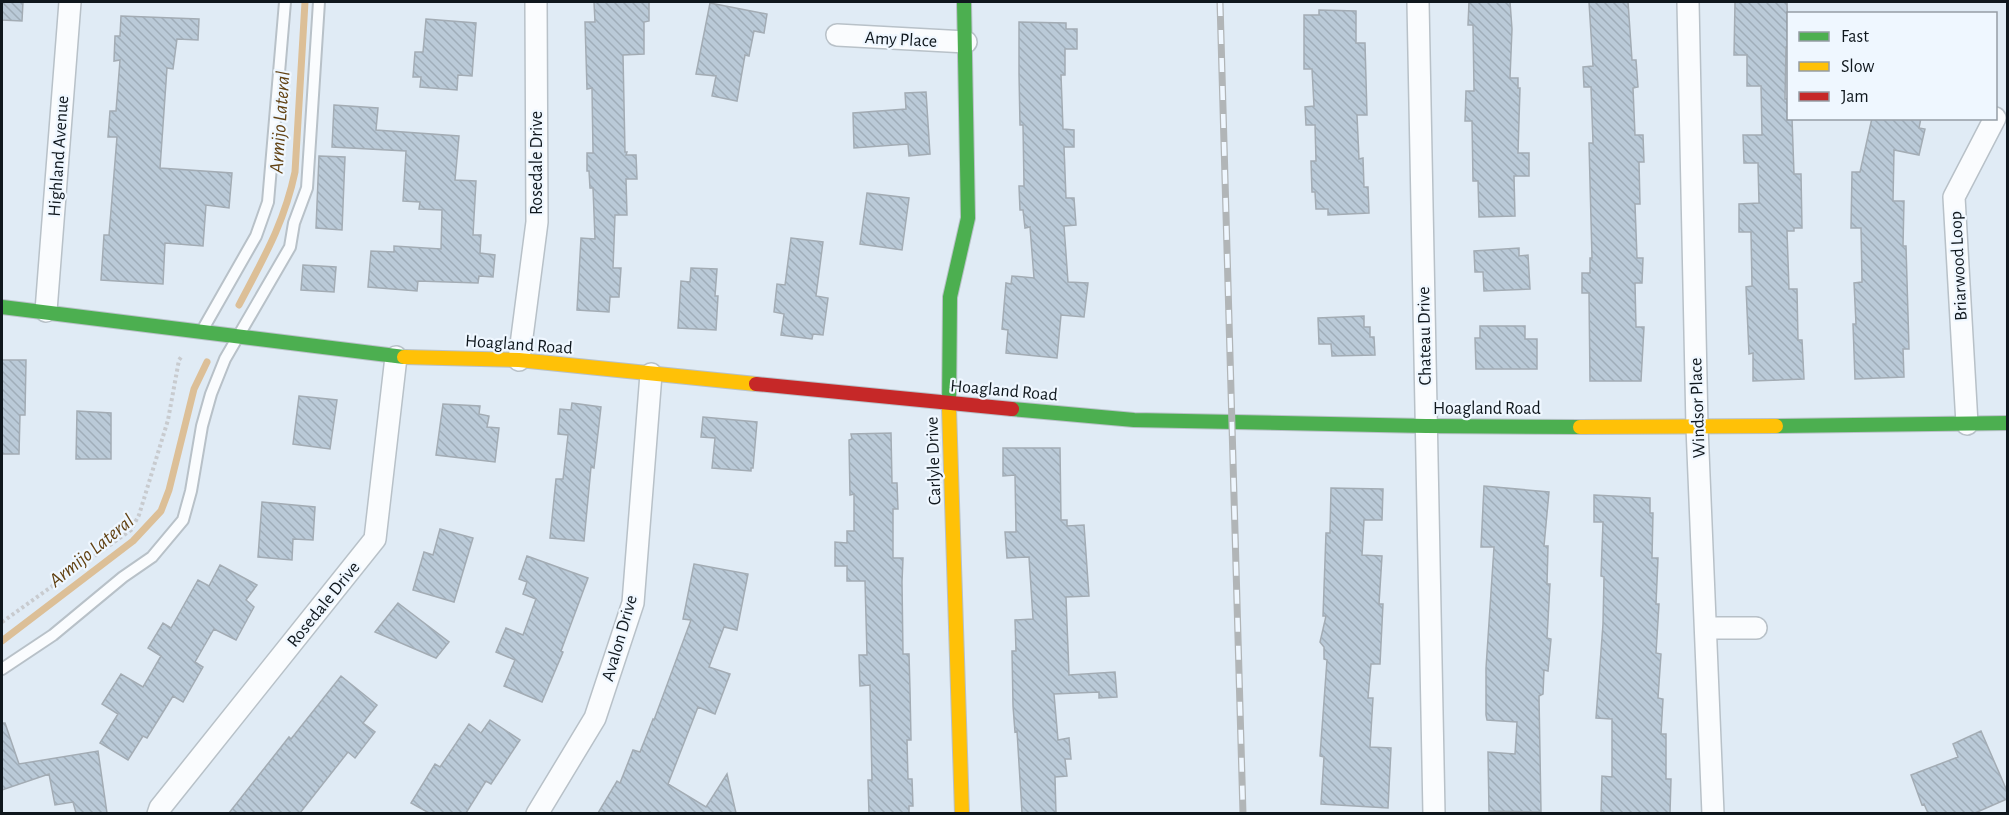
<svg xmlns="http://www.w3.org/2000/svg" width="2009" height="815" font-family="'Alegreya Sans',sans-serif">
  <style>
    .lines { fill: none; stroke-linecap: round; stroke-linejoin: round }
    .stream { stroke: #dcbf97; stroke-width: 7 }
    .building { fill: url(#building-back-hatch); stroke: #a3acb4; stroke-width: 1.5 }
    .lane-casing { stroke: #b8c1c8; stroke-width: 14 }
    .street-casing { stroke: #b8c1c8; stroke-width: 24 }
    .fast-casing { stroke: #b8c1c8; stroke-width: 16 }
    .slow-casing { stroke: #b8c1c8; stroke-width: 16 }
    .jam-casing { stroke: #b8c1c8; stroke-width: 16 }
    .path { stroke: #c8cbcf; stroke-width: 4; stroke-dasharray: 3 3; stroke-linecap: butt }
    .lane { stroke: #fafcfe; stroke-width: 10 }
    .street { stroke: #fafcfe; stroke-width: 21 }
    .fast { stroke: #4caf50; stroke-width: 14 }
    .slow { stroke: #ffc107; stroke-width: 14 }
    .jam { stroke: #c62828; stroke-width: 14 }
    .rail-casing { stroke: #b1b5b7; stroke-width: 7 }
    .rail { stroke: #eff7ff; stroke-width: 4.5; stroke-dasharray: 14; stroke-linecap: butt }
    .labels { text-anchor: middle; stroke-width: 4.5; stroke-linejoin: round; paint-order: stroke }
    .street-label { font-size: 18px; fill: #0f171d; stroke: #eff7ff }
    .water-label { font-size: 20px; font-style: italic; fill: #624213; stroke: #eff7ff }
  </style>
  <defs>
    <pattern id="building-back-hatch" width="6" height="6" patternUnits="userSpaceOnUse" patternTransform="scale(1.5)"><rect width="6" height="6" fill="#bacad8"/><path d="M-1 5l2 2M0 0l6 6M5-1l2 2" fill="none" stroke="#9fadb9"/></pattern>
  </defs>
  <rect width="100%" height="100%" fill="#e0ebf5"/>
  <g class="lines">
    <path class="stream" d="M239,305c24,-46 45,-81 56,-133l10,-170
      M2,641l131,-100 28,-30 8,-21 25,-101 13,-27"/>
  </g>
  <path class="building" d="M2,2h21l-1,19 -20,-1z
    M594,2h55v19l-5,1v32l-21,1 2,97h2l-1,3h10l1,24h-11l1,36h-12l-2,53h8l-2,29h-9l-1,15 -32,-2 4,-72 14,1 -2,-51h-3l-1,-17h-2v-18h6l-1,-65 -5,1 -2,-67h10z
    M1469,2h41l2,27 -2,49h8v10h2l-2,65h11v23h-15l1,40 -36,1 -1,-36h-5l-1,-60h-7l1,-30h8l-1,-66h-5z
    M1589,2h39l4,58h4l2,27 -5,1 2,47h8l1,27h-5l1,42h-5l2,54h6l-1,25h-7l1,44h8l-3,54h-51l-1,-88h-7v-20h8v-15h2l-3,-115h4l-2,-56h-7l-1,-20 10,-1z
    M1735,2h52l1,45h-2l-1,52h3v19h4l2,56h7l1,54h-8v3h-7l2,58h8l1,51h4l2,39 -51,2v-28l-4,1 -3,-67 6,-1 -1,-54h-12v-28l20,-1 -1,-40h-14l-1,-28h19l-1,-49h-14v-31h-13z
    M710,3l57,11 -3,19 -10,-2 -5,25 -4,-1 -8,46 -25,-5 4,-20 -20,-2z
    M1319,10l37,1v32h9l2,72h-10l2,44 4,-1 1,29h4l1,26 -41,2v-6h-12l-1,-17h-3l-1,-31h5l-1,-36h-9l-1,-18 9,-1 -2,-37h-8v-54h15z
    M121,16l78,3 -1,21 -21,-1 -4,30 -6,-1 -7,100 72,5 -3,35 -23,-3 -3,41 -38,-3 -2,41 -62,-4 3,-45h5l8,-98h-9l2,-26h6l4,-51 -6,1 1,-25h5z
    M426,19l50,4 -4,53 -14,-1 -1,15 -37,-3 1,-10h-8l2,-25h8z
    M1019,22l47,1v6h11v20h-12v26h-4l2,54 11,1v17h-10l2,51h8l2,27 -12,1 4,56 20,1 -4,34 -23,-2 -4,43 -51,-5 2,-23 -6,-1 4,-46 5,1 1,-8 22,2 -4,-51 -5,1 -2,-18h-3l-1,-24h5l-1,-61h-3l-1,-51z
    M926,92l4,62 -21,2 -1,-12 -54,4 -1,-35 53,-4 -1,-16z
    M334,105l44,3 -2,22 83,6 -4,44 21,1 -3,54h8l-1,18 15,2 -2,22 -14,-1 -1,7 -60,-2 -1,10 -49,-4 3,-36 23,1v-6l47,3 1,-39 -23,-1 1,-7 -17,-1 3,-50 -74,-4z
    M1872,118h49l-2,10 6,1 -6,26 -25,-5 -1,51h11l-1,45h3l3,103h-6l1,28 -49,2 -2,-55h3l-2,-41 8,-1 -1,-54h-10l1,-56h8z
    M319,156l26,1 -3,73 -26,-2z
    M867,193l42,5 -7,52 -42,-6z
    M791,238l32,4 -7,54 12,2 -5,37 -10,-1 -1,5 -31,-4 3,-21 -10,-2 3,-28 8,1z
    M1519,248v8l9,-1 2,34 -46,2 -1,-19h-8l-1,-21z
    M303,265l33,2 -2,25 -33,-2z
    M691,268l26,1 -2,27h3l-2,34 -38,-2 3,-47 9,1z
    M1364,316v11h6v10h4l1,18 -43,1 -1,-12h-12l-1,-26z
    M1480,326h45v13h12v30h-61l-1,-31h5z
    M2,360h24l-1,55h-5l-1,39h-17z
    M299,396l38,4 -7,49 -37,-5z
    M572,403l29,4 -7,61 -3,-1 -7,74 -34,-3 6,-59h7l5,-44 -10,-1 2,-25 11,1z
    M443,404l37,2 -1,8 10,2 -2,11 12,1 -4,34 -59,-7z
    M77,411l34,2v46h-35z
    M703,417l54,5 -4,46h-2v3l-39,-3 3,-30 -14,-1z
    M891,433l1,50h5l1,26h-5v49h10l-1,24 1,72h6l1,36 1,50h-4l1,39h4l1,27h-4v7h-40l-1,-33h4l-2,-95 -10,1 -1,-31h8l-2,-74h-18v-15h-12v-24l12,1v-12h7v-37l-4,1 -1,-55 3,-1 -1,-5z
    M1003,448h57l1,72h6v6l17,-1 5,71 -23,1 3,78 46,-3 2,25 -18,1v-6l-45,2 4,46 11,-2 2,21h-6l2,17 -12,1 1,36h-34l-5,-82 -2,1 -2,-26 -1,-55h4l-1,-31 18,-1 -4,-62 -22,1 -2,-26h11l-1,-57 -12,1z
    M1484,486l65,6 -5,54h4l-1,38h3l-3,54 4,1 -3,32 -4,-1 -1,24 -4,2 2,116 -52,-1 -1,-59 27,2 2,-32 -30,-2 -1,-5v-47l8,-121h-13z
    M1331,488l52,1 -1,31h-18l-2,35 20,1 -3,48h4l-3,60h-9l-3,34h5l-3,49 21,1 -3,60 -67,-4 3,-47 -4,-1 7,-96 -3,-1v-12l-4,-5 6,-26h-3l3,-83h4z
    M1594,495l56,3v15h3l-1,45h6l-2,46h3l-3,49 5,1 -3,44 5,1 -2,35h5v45h5l-1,34h-69l1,-37 10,1v-58l-16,-1 7,-94 1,-47 -3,-1 2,-54h-9z
    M262,502l53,5 -2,33 -20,-1 -1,21 -34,-3z
    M440,529l33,9 -19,64 -41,-12 11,-38 9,3z
    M527,556l61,22 -27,73 2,1 -21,50 -38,-16 11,-26 -19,-8 10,-24 17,7 13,-36 -13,-5 4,-12 -8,-3z
    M694,564l54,10 -11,56 -13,-3 -15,40 21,7 -15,40 -17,-7 -30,77 38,23 21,-33 9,39h-138l19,-32 3,2 13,-33 7,2 13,-33 1,1 37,-100 -8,-1z
    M220,565l37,20 -11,15 8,7 -18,33 -22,-11 -19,33 8,5 -20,35 -10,-6 -26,42 -4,-2 -15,24 -28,-17 18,-29 -16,-10 19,-30 22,13 18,-31 -13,-8 15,-25 8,5 27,-48 11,6z
    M398,603l51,39 -13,16 -61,-26z
    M341,676l36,29 -14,18 12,9 -20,26 -7,-6 -48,61h-71l60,-76 2,2z
    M490,720l30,20 -29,44 -5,-3 -20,32h-37l-18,-10 24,-39 5,3 29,-43 12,9z
    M2,723h3l14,41 79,-13 9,62h-31l-3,-11 -18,3 -6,-31 -47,16z
    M1981,731l26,60v8l-32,14h-47l-4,-9 -2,1 -11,-30 47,-18 -5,-13z"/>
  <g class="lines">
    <g class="lane-casing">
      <path id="lane" d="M203,329l53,-93 12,-34 17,-200
        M2,669l51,-34 70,-58 29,-20 31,-37 8,-29 11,-65 9,-32 14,-35 65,-112 4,-24 13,-35 12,-186"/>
    </g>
    <g class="street-casing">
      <path id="street" d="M1418,2l16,812
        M1688,2l9,425 16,387
        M837,35l129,7
        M46,311l24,-309
        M519,360l18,-138 -1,-220
        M1967,424l-13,-227 41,-79
        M1706,628h50
        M158,814l2,-6 215,-269 21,-182
        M537,814l58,-96 38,-115 18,-229"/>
    </g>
    <g class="fast-casing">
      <path id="fast" d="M2,307l402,50
        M949,408l1,-111 18,-79 -4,-216
        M1012,409l122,11 292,6 154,1
        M1776,426l232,-3"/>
    </g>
    <g class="slow-casing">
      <path id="slow" d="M404,357l115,3 237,24
        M949,408l13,406
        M1580,427l196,-1"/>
    </g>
    <g class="jam-casing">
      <path id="jam" d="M756,384l256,25"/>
    </g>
    <path class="path" d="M2,622l129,-92 8,-15 29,-95 11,-60 3,-4"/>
    <use href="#lane" class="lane"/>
    <use href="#street" class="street"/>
    <use href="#fast" class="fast"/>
    <use href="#slow" class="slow"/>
    <use href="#jam" class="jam"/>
    <g class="rail-casing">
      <path id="rail" d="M1220,2l23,812"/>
    </g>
    <use href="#rail" class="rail"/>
  </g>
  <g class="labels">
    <g class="street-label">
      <text transform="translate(901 39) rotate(3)" y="6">Amy Place</text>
      <text transform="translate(58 156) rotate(-86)" y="6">Highland Avenue</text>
      <text transform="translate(536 163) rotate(-90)" y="6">Rosedale Drive</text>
      <text transform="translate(1958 266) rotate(-93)" y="6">Briarwood Loop</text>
      <text transform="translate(1424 336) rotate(-91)" y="6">Chateau Drive</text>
      <text transform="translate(519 344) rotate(4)" y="6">Hoagland Road</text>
      <text transform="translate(1004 390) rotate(5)" y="6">Hoagland Road</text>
      <text x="1487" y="414">Hoagland Road</text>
      <text transform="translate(1697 408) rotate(-92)" y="6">Windsor Place</text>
      <text transform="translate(933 461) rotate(-92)" y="6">Carlyle Drive</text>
      <text transform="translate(323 604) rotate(-51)" y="6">Rosedale Drive</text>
      <text transform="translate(619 638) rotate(-74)" y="6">Avalon Drive</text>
    </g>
    <g class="water-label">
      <text transform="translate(279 122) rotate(-86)" y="7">Armijo Lateral</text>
      <text transform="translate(91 550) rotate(-39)" y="7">Armijo Lateral</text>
    </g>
  </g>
  <rect width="2009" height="815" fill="none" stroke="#0f171d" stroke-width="6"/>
  <rect x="1787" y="12" width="210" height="108" fill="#eff7ff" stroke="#959da5" stroke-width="1.5"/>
  <rect x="1799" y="32" width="30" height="9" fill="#4caf50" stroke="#959da5" stroke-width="1.5"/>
  <text x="1841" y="42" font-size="18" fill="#0f171d">Fast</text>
  <rect x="1799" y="62" width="30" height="9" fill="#ffc107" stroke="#959da5" stroke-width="1.5"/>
  <text x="1841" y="72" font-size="18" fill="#0f171d">Slow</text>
  <rect x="1799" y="92" width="30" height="9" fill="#c62828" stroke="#959da5" stroke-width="1.5"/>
  <text x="1841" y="102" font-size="18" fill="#0f171d">Jam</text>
</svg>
